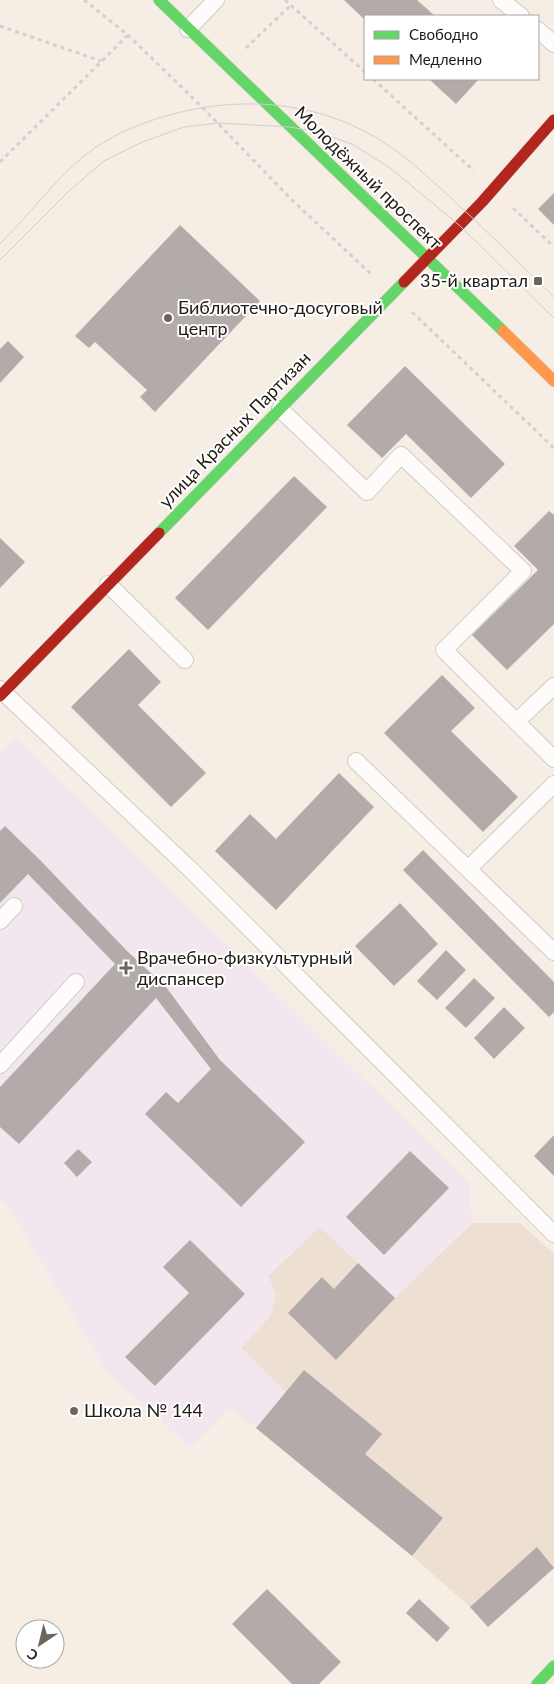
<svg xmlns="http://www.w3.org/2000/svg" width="554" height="1684" font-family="Lato,sans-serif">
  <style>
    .industrial { fill: #ede0d3 }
    .medical { fill: #f2e7ee }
    .building { fill: #b3aba9 }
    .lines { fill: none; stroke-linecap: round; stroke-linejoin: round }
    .lane-casing { stroke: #d1cbc2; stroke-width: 18 }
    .fast-casing { stroke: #d1cbc2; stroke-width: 12 }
    .slow-casing { stroke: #d1cbc2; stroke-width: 12 }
    .jam-casing { stroke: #d1cbc2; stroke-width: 12 }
    .path { stroke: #d3d1ce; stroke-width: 3; stroke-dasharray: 4 4; stroke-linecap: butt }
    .lane { stroke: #fefcfb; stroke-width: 16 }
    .fast { stroke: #63d668; stroke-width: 11 }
    .slow { stroke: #ff974d; stroke-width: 11 }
    .jam { stroke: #b3261e; stroke-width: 11 }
    .tram { stroke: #d1cfcc; stroke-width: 1 }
    .poi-dot { fill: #6b655d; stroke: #fff; stroke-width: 2 }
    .labels { text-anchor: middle; stroke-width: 4; stroke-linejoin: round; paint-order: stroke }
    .street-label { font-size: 18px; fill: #201b14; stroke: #fff }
    .poi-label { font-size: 18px; fill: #201b14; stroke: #fff; text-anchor: start }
  </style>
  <rect width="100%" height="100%" fill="#f6eee4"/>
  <path class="industrial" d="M472,1223h48l34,31v314l-66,59 -18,-20 -58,-51 -156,-128 29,-36 -44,-44 29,-32 6,-22 -8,-18 52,-50 75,72z"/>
  <path class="medical" d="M16,738l453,444 3,41 -77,75 -75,-71 -52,49 8,18 -6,22 -29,32 45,44 -30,36 -27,-19 -39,39 -82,-75 -101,-169 -7,-6v-443z"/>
  <path class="building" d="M344,0h73l18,16h-70v4z
    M429,79h50l-23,25z
    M554,193v32l-16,-16z
    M180,225l80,76 -105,111 -15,-15 7,-7 -52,-48 -6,6 -14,-12z
    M8,341l16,16 -24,26v-34z
    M405,366l100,98 -34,34 -65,-64 -24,24 -35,-33z
    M294,476l33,31 -119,123 -33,-32z
    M549,511l5,4v109l-47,46 -35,-35 66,-65 -24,-24z
    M0,538l25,24 -25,26z
    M129,649l32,33 -23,23 68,68 -35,34 -100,-100z
    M442,675l33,33 -24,23 67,66 -35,35 -99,-99z
    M339,773l35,34 -98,103 -61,-59 35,-37 26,25z
    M5,826l36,35 86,90 39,36 54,73 85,82 -64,65 -96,-93 21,-22 12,11 33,-34 -55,-71 -137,146 -19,-17v-40l115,-123 -87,-90 -28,29v-72z
    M423,850l131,132v30l-5,5 -146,-147z
    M400,903l38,41 -44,42 -39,-40z
    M446,950l20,20 -29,30 -20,-19z
    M474,978l21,20 -29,30 -21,-20z
    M504,1007l21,21 -31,31 -20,-21z
    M554,1135v41l-20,-20z
    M78,1149l14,13 -15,15 -13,-14z
    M410,1151l39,37 -65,67 -38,-38z
    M190,1240l55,54 -90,92 -30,-29 64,-64 -26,-26z
    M358,1263l37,35 -59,62 -48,-47 34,-36 12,12z
    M304,1370l78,64 -17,20 78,64 -31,38 -156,-128z
    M537,1547l17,21 -66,59 -18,-20z
    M267,1589l74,73 -22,22h-27l-60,-60z
    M419,1599l31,29 -13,14 -31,-29z"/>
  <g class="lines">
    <g class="lane-casing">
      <path id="lane" d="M501,0l20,16
        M188,29l28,-29
        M538,30l16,14
        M280,409l87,83 34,-37 122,116 -79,79 110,109
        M108,584l77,76
        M0,689l190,180 364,365
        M516,722l38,-36
        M356,761l198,191
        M468,869l86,-85
        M0,921l14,-15
        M0,1065l76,-83"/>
    </g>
    <g class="fast-casing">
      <path id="fast" d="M159,0l344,331
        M159,533l245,-251
        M537,1684l17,-18"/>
    </g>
    <g class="slow-casing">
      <path id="slow" d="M503,331l51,50"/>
    </g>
    <g class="jam-casing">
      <path id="jam" d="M404,282l78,-80 72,-82
        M0,696l159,-163"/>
    </g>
    <path class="path" d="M84,0l44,35 75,73 88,91 81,76
      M285,0l80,72
      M0,26l101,35
      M246,48l45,-43
      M373,79l101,92
      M0,162l128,-127
      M513,208l41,39
      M412,312l142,136"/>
    <use href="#lane" class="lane"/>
    <use href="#fast" class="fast"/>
    <use href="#slow" class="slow"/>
    <use href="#jam" class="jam"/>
    <path class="tram" d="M0,244c28,-28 53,-62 83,-87 30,-25 70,-39 107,-47 74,-15 148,-3 209,43 18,13 34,29 51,44 36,33 70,67 104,100
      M0,260l70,-70 34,-29 36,-18 44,-16 34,-4 72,4 28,5 34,12 38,24 69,57 95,93"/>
  </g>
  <g class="poi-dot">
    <rect x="533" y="276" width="10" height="10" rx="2.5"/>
    <circle cx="168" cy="318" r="5"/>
    <path d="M123.5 960.5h5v5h5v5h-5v5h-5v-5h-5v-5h5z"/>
    <circle cx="74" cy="1411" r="5"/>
  </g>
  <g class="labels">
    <g class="street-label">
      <text transform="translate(368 178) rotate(44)" y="6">Молодёжный проспект</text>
      <text transform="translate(235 430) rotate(-46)" y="6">улица Красных Партизан</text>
    </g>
    <g class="poi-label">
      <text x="528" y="287" text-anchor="end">35-й квартал</text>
      <text x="178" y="314">Библиотечно-досуговый<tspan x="178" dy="21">центр</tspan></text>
      <text x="137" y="964">Врачебно-физкультурный<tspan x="137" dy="21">диспансер</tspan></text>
      <text x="84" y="1417">Школа № 144</text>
    </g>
  </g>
  <rect x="364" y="15" width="175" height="65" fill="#ffffff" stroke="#a6a4a1"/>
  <rect x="374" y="31" width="25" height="8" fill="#63d668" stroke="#a6a4a1"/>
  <text x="409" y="40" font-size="15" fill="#201b14">Свободно</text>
  <rect x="374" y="56" width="25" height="8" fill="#ff974d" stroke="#a6a4a1"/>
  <text x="409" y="65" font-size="15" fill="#201b14">Медленно</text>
  <g transform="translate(40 1644) rotate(215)"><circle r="24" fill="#ffffff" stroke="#a6a4a1"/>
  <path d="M0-4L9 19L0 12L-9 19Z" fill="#6b655d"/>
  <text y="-8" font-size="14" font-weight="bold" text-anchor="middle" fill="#201b14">С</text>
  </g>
</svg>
